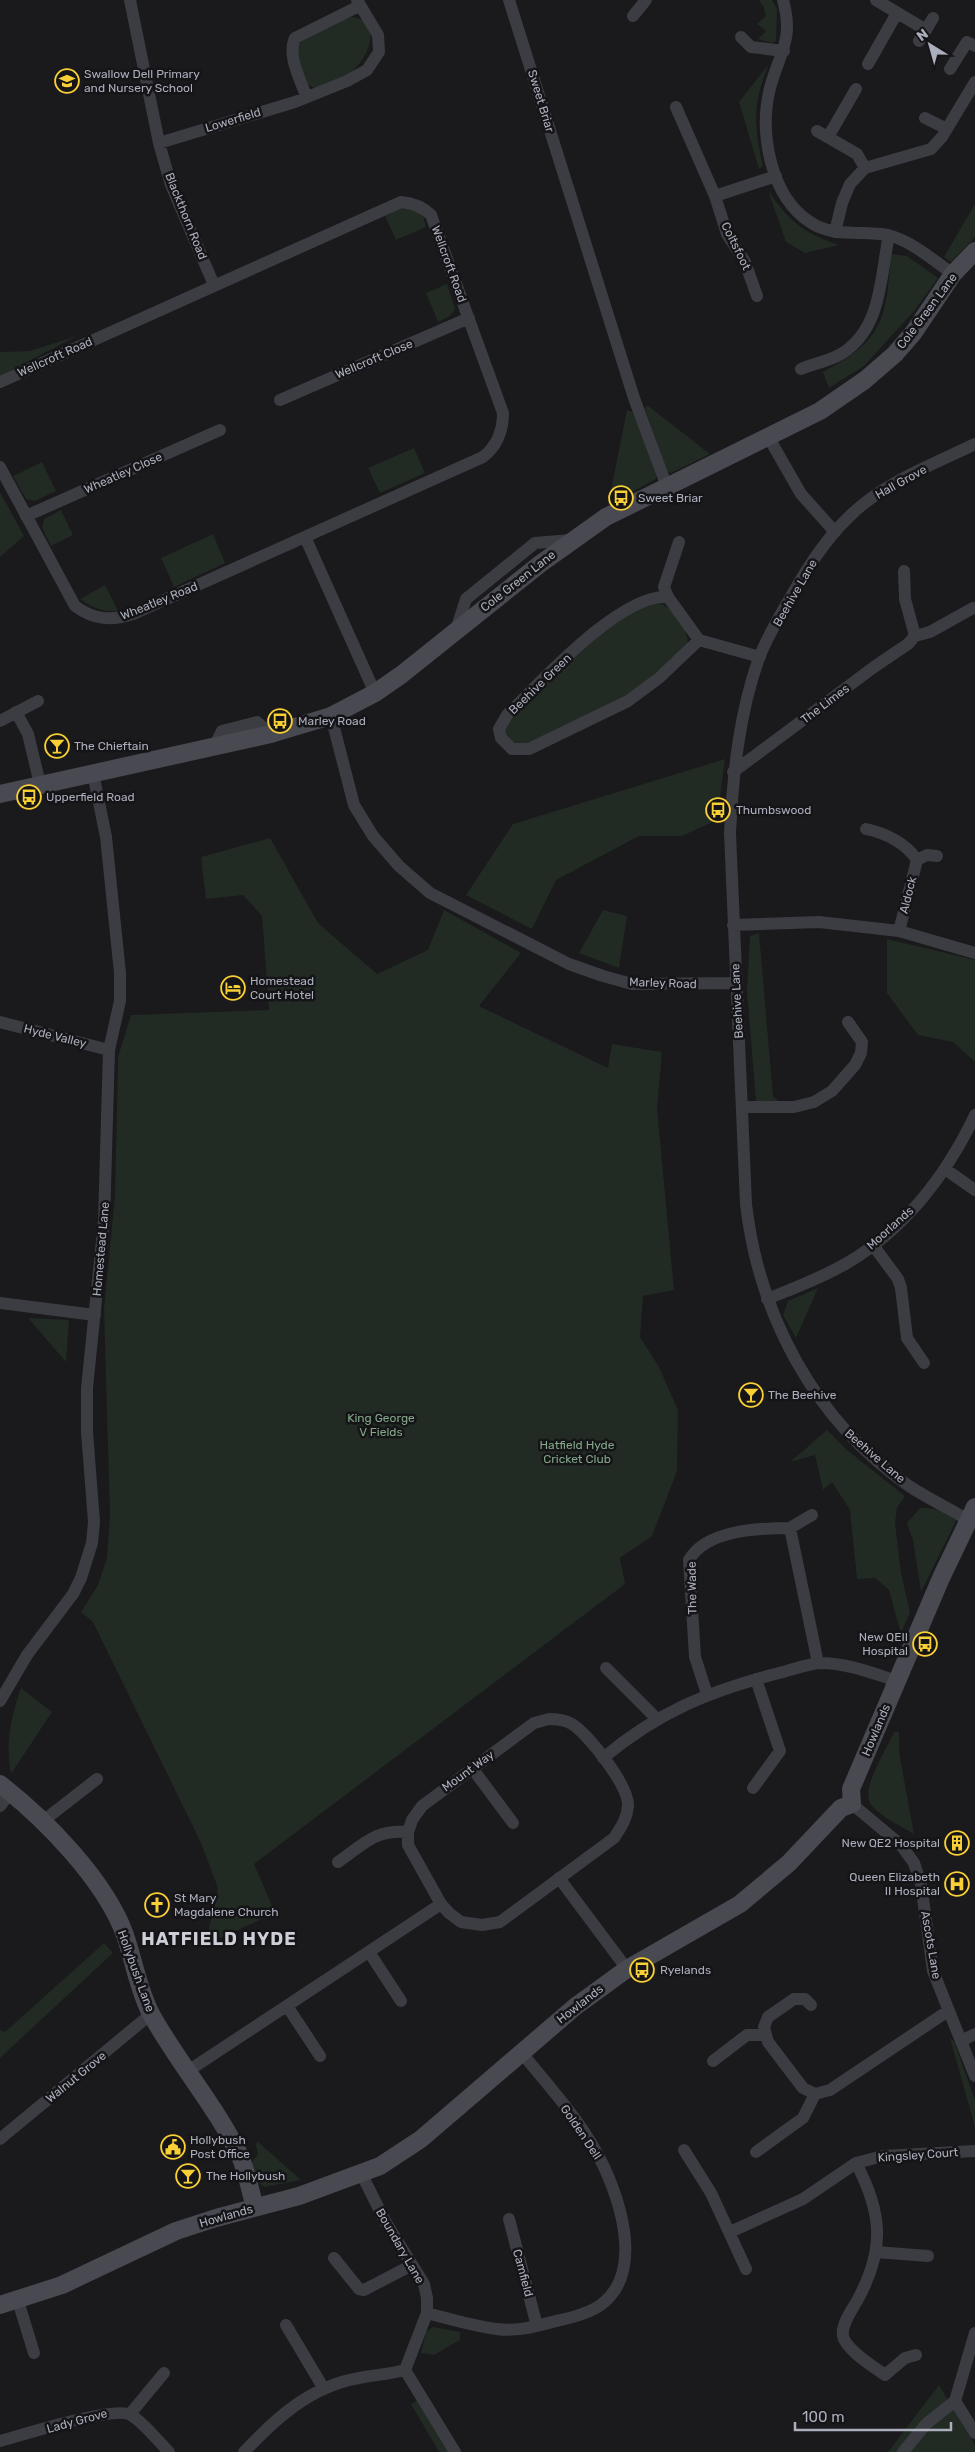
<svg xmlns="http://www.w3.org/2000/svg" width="975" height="2452" font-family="Rubik,sans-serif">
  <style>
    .green { fill: #212a23 }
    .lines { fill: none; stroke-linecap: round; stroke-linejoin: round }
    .street { stroke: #3c3c43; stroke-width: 12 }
    .secondary { stroke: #484951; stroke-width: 18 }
    .labels { text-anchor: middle; stroke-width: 5; stroke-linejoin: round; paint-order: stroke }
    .poi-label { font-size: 12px; fill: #abaebc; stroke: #151417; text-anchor: start }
    .street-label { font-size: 12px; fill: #abaebc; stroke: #151417 }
    .park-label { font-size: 12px; fill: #82a789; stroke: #151417 }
    .district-label { font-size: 18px; font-weight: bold; letter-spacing: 1px; fill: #cdced7; stroke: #151417 }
  </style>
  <rect width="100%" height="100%" fill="#1a191c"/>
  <path class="green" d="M759,0h13l5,9 -1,32 -4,2 -14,-4 8,-8 -9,-7 9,-8 -3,-10z
    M346,17c42,-1 22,44 3,57 -9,6 -21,10 -31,15 -20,-4 -19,-29 -22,-45z
    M769,64c-17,39 -15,63 -6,102l-4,3 -20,-67z
    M768,190c20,31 36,43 71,55l-34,8 -19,-11z
    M975,204v33l-24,25 -7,-5z
    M402,207l20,5 4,15 -30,13 -11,-24z
    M891,254l16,2 31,22 -23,32 -51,56 -35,22 -6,-16c61,-32 63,-53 68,-118z
    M447,284l8,25 -5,7 -12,6 -12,-29z
    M77,336l-77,40v-24l30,-1z
    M647,405l63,49 -39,19 -4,-1 -22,-63z
    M627,410l6,2 24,61 -1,6 -48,26z
    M414,448l11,25 -45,20 -12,-25z
    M42,462l14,29 -21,10 -9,-2 -13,-23z
    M0,492l24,44 -24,21z
    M61,510l12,25 -22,11 -9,-18 2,-9z
    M213,534l12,29 -51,24 -13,-29z
    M105,585l13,26c-15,1 -26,-3 -38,-12z
    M657,602c16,5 32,27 31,44l-61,51 -106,49 -15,-7 -1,-14 80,-81 48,-35z
    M725,759l-8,61 -35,16h-43l-83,44 -24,49 -66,-34 47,-71z
    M270,838l48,85 59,51 51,-24 16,-40 77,43 -42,53 129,62 4,-24 50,8 -5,56 17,182 -31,6 -3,41 19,30 19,43 -1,61 -25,65 -32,22 5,26 -371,280 21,49 -70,32 13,-57 -17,-45 -108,-221 -12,-10 17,-27 9,-27 3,-42 -6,-207 11,-113 3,-139 13,-42 138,-5 -7,-94 -19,-21 -37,4 -5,-42z
    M603,910l24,6 -8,52 -40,-15z
    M759,933l14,163 6,6 -23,-1 -9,-110 3,-55z
    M887,939l88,21v102l-22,-20 -35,-7 -31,-42z
    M818,1288l-22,50 -13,-23 5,-14z
    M28,1318l41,2 -3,42z
    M827,1430l20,20 58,46 -8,12 -2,15 6,50 9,39 -9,22 -12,-44 -14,-12 -18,1 -7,-69 -18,-28 -9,8 -8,-35 -25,7z
    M920,1508c15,0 25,2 36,13l-35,71 -8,-52 -6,-17z
    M21,1688l31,24 -41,62c-6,-31 0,-57 10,-86z
    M894,1732h5v20l15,82c-13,-8 -32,-16 -42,-28 -14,-15 15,-57 22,-74z
    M104,1943l9,10 -113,105v-28l5,2z
    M950,2038l4,3 21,59v27z
    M257,2141l44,39 -37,7 -8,-6 -5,-17 7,-10 -2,-8z
    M433,2327l27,5v8l-26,15 -13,-2 5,-21z
    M939,2385l36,60v7h-87z
    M426,2396l36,56h-23l-28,-48z"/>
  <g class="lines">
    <path class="street" d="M130,0l29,143 12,42 43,100
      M509,0l125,398 33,89
      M783,0c11,40 -3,51 -13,88 -11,44 0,108 40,134 23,16 52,8 78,13 24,6 46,26 65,39
      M876,0l50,30 -7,11
      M633,16l13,-16
      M926,30l7,-12
      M741,37l10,10 33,4
      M868,64l29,-51
      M950,69l17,-27 8,4
      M306,96c-6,-18 -19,-40 -11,-58l64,-32
      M676,107l39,89 12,38 18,28 12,34
      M925,118l22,11
      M817,131l40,23 8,14
      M828,137l28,-48
      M159,143l136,-41 52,-21 20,-11 12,-18 -1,-17 -21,-35
      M715,196l61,-20
      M835,232l7,-29 8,-19 15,-16 66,-19 11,-12 33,-55
      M801,369c12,-5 28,-8 40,-15 41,-25 39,-76 48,-119
      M0,382l401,-180c12,1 21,4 30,13l72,198c0,18 -6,33 -20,44l-350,157c-22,7 -39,6 -58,-8l-75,-139
      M280,400l189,-82
      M769,438l32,56 34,38
      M26,516l194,-86
      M305,537l70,156
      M668,597l-4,-10 15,-45
      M456,630l10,-31 69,-56 36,-3
      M915,636l15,-4 43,-24
      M699,640l-40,38 -31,23 -99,48h-17l-11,-11 -2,-9 8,-14c33,-32 114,-122 161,-118l31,43 61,17
      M16,712l12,22 12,50
      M331,716l23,89 19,31 26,30 31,27 139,71 34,12 29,8 104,-1
      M0,721l38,-20
      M214,747l8,-16 35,-9 14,12
      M733,772l141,-105 34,-23 7,-8 -10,-37 -1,-28
      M866,829c19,4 40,14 51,31l10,-5 10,1
      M733,925l86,-3 80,9 76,22
      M899,931l18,-71
      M0,1022l109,28
      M742,1107h52l20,-5 18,-11 23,-26 6,-12 1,-11 -14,-20
      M945,1169l30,21
      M873,1245l25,34 3,9 6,50 17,25
      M767,1299c27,-11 55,-21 80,-36 58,-34 100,-89 128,-148
      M0,1303l95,12
      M968,1520c-19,-12 -41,-22 -59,-34 -94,-65 -150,-170 -163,-282l-16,-371c3,-59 9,-119 29,-175 10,-26 27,-53 41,-77 15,-25 31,-48 53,-68 34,-32 81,-49 122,-69
      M790,1528l22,-13
      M606,1668l51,51
      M707,1694l-12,-37 -6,-97c17,-30 69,-32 101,-32l28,135
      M0,1701l27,-46 46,-61 8,-16 11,-35 2,-21 -7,-90v-44l17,-167 5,-171 11,-49v-28l-14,-136 -13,-64
      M549,1719c8,0 16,1 23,5 17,11 57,62 56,82 -1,13 -7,21 -14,32l-114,84 -18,3 -21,-3 -12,-9 -8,-9 -33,-59v-13l4,-12 10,-14 112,-83z
      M603,1758c55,-46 106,-67 176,-85 13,-3 28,-9 41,-10 27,0 52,10 77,18
      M472,1768l41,55
      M753,1788l27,-37 -24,-72
      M852,1804l49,41 13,18 7,21 12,87 42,105
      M0,1806l11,-14
      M43,1821l54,-42
      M338,1862c26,-18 37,-33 70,-30
      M559,1878l68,91
      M369,1952l32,49
      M811,2005l-6,-6h-11l-26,18 -4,10 4,15 35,46 12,6 15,-4 118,-79
      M287,2006l33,50
      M961,2041l14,-7
      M713,2061l34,-26h18
      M188,2071l253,-167
      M0,2139l151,-125
      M684,2150l27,43 35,76
      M756,2152l47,-34 12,-24
      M856,2163c27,51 29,87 1,138 -6,10 -16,24 -14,35 3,14 31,31 42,39l20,-17 11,-3
      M509,2219l28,107
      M730,2232l73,-33 53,-36 27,-7 92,-5
      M876,2252l52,4
      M334,2258l25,31 5,1 48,-25
      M18,2301l16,52
      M427,2313c23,6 46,13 70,16 20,3 40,-3 59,-8 15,-3 34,-8 46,-17 40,-31 20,-97 3,-135 -20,-44 -54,-80 -84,-117
      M286,2325l38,64
      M405,2370l50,82
      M955,2401l20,32
      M130,2414l34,-41
      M0,2441c22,-6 116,-36 131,-26 14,9 26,25 38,37
      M244,2452c32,-34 67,-66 115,-74 16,-3 31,-4 46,-8l22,-57v-15l-3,-14 -39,-63 -23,-46
      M903,2452l23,-28 29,-23 20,-68"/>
    <path class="secondary" d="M0,794l271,-60 60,-18 44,-23 26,-18 139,-111 66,-47 214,-106 45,-31 30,-26 19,-22 39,-58 22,-23
      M0,1784c45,35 105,96 125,151 9,26 13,54 26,79 27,49 65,92 89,142 7,16 10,35 15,51
      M0,2305l62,-20 114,-54 40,-13 83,-22 81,-30 41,-27 155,-133 51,-37 113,-65 49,-41 52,-55 11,-4 -1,-15 90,-211 34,-71"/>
  </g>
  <defs>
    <g id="school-ring" transform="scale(1.25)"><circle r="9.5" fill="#151417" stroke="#f8cf34" stroke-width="1.5"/><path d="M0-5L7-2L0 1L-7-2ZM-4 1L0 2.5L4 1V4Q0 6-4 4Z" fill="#f8cf34"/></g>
    <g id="bus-ring" transform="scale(1.25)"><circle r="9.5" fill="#151417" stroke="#f8cf34" stroke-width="1.5"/><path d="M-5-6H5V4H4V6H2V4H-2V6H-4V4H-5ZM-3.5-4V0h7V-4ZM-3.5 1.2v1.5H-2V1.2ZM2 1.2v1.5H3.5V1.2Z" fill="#f8cf34"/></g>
    <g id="bar-ring" transform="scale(1.25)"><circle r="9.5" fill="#151417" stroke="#f8cf34" stroke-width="1.5"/><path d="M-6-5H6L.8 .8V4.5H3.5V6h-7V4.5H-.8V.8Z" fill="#f8cf34"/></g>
    <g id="hotel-ring" transform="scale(1.25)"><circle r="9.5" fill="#151417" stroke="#f8cf34" stroke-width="1.5"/><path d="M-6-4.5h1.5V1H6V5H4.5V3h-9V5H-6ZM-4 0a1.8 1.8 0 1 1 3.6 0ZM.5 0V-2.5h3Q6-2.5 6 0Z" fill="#f8cf34"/></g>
    <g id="building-ring" transform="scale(1.25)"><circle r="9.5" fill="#151417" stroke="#f8cf34" stroke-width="1.5"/><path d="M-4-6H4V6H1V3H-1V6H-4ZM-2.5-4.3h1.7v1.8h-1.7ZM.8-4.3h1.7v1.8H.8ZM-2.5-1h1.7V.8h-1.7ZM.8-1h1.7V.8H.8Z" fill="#f8cf34"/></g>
    <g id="hospital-ring" transform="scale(1.25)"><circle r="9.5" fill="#151417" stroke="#f8cf34" stroke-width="1.5"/><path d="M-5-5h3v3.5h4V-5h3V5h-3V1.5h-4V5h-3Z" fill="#f8cf34"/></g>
    <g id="church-ring" transform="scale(1.25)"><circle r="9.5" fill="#151417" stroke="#f8cf34" stroke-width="1.5"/><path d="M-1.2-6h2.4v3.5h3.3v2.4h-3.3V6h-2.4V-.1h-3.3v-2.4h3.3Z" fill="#f8cf34"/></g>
    <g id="civic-ring" transform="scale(1.25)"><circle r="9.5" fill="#151417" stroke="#f8cf34" stroke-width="1.5"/><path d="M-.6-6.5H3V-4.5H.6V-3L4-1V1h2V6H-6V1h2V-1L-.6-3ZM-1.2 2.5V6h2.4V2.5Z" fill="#f8cf34"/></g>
  </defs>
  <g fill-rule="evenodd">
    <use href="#school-ring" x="67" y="81"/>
    <use href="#bus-ring" x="621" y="498"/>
    <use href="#bus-ring" x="280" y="721"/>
    <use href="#bar-ring" x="57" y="746"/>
    <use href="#bus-ring" x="29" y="797"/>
    <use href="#bus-ring" x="718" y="810"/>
    <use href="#hotel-ring" x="233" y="988"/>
    <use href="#bar-ring" x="751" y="1395"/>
    <use href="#bus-ring" x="925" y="1644"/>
    <use href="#building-ring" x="957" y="1843"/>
    <use href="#hospital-ring" x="957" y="1884"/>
    <use href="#church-ring" x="157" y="1905"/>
    <use href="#bus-ring" x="642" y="1970"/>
    <use href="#civic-ring" x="173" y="2147"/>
    <use href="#bar-ring" x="188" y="2176"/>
  </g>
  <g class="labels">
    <g class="poi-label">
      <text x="84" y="78">Swallow Dell Primary<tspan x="84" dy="14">and Nursery School</tspan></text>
      <text x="638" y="502">Sweet Briar</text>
      <text x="298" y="725">Marley Road</text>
      <text x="74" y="750">The Chieftain</text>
      <text x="46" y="801">Upperfield Road</text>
      <text x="736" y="814">Thumbswood</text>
      <text x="250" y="985">Homestead<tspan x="250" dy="14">Court Hotel</tspan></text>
      <text x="768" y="1399">The Beehive</text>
      <text x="908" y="1641" text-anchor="end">New QEII<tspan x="908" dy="14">Hospital</tspan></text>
      <text x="940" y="1847" text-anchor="end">New QE2 Hospital</text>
      <text x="940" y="1881" text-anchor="end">Queen Elizabeth<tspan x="940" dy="14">II Hospital</tspan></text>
      <text x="174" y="1902">St Mary<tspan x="174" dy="14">Magdalene Church</tspan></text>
      <text x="660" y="1974">Ryelands</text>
      <text x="190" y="2144">Hollybush<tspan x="190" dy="14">Post Office</tspan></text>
      <text x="206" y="2180">The Hollybush</text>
    </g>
    <g class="street-label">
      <text transform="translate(541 101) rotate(73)" y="4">Sweet Briar</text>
      <text transform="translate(233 120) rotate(-17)" y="4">Lowerfield</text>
      <text transform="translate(186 216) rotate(68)" y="4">Blackthorn Road</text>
      <text transform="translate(736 246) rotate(64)" y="4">Coltsfoot</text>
      <text transform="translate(449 264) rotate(70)" y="4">Wellcroft Road</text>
      <text transform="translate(927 311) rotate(-53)" y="4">Cole Green Lane</text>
      <text transform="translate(55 357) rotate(-24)" y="4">Wellcroft Road</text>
      <text transform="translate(374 359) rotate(-23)" y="4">Wellcroft Close</text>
      <text transform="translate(123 473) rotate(-24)" y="4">Wheatley Close</text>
      <text transform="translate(901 482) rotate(-29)" y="4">Hall Grove</text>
      <text transform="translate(518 581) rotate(-38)" y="4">Cole Green Lane</text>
      <text transform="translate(795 593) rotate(-60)" y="4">Beehive Lane</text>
      <text transform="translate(159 601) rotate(-22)" y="4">Wheatley Road</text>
      <text transform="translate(540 684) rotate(-44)" y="4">Beehive Green</text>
      <text transform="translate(825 704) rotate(-37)" y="4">The Limes</text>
      <text transform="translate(908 895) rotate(-76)" y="4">Aldock</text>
      <text transform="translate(663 983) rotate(2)" y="4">Marley Road</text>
      <text transform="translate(737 1001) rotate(-93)" y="4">Beehive Lane</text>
      <text transform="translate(55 1036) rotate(14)" y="4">Hyde Valley</text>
      <text transform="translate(890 1228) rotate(-42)" y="4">Moorlands</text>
      <text transform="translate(101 1249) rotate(-85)" y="4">Homestead Lane</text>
      <text transform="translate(875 1456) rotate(41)" y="4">Beehive Lane</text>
      <text transform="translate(692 1588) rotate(-91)" y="4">The Wade</text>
      <text transform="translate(876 1730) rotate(-67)" y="4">Howlands</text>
      <text transform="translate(468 1771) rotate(-36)" y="4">Mount Way</text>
      <text transform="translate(931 1945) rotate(80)" y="4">Ascots Lane</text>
      <text transform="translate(136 1971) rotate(70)" y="4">Hollybush Lane</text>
      <text transform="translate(580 2004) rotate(-38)" y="4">Howlands</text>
      <text transform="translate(76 2077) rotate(-39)" y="4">Walnut Grove</text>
      <text transform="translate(581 2132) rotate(56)" y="4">Golden Dell</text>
      <text transform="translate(918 2155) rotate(-4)" y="4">Kingsley Court</text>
      <text transform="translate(226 2216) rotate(-16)" y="4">Howlands</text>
      <text transform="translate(400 2246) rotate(60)" y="4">Boundary Lane</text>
      <text transform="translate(523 2273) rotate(75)" y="4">Camfield</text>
      <text transform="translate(77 2421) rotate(-15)" y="4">Lady Grove</text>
    </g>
    <g class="park-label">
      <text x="381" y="1422">King George<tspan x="381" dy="14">V Fields</tspan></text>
      <text x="577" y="1449">Hatfield Hyde<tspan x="577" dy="14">Cricket Club</tspan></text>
    </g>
    <g class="district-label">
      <text x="219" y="1945">HATFIELD HYDE</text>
    </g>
  </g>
  <g transform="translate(930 45) rotate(323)" stroke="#151417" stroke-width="4" paint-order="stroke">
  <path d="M0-4L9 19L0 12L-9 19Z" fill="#abaebc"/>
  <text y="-8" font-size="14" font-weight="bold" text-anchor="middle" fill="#abaebc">N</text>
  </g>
  <path d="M795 2422v8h156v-8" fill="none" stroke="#abaebc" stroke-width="2.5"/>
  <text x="802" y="2422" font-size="15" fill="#abaebc" stroke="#151417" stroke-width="4" paint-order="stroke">100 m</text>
</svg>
